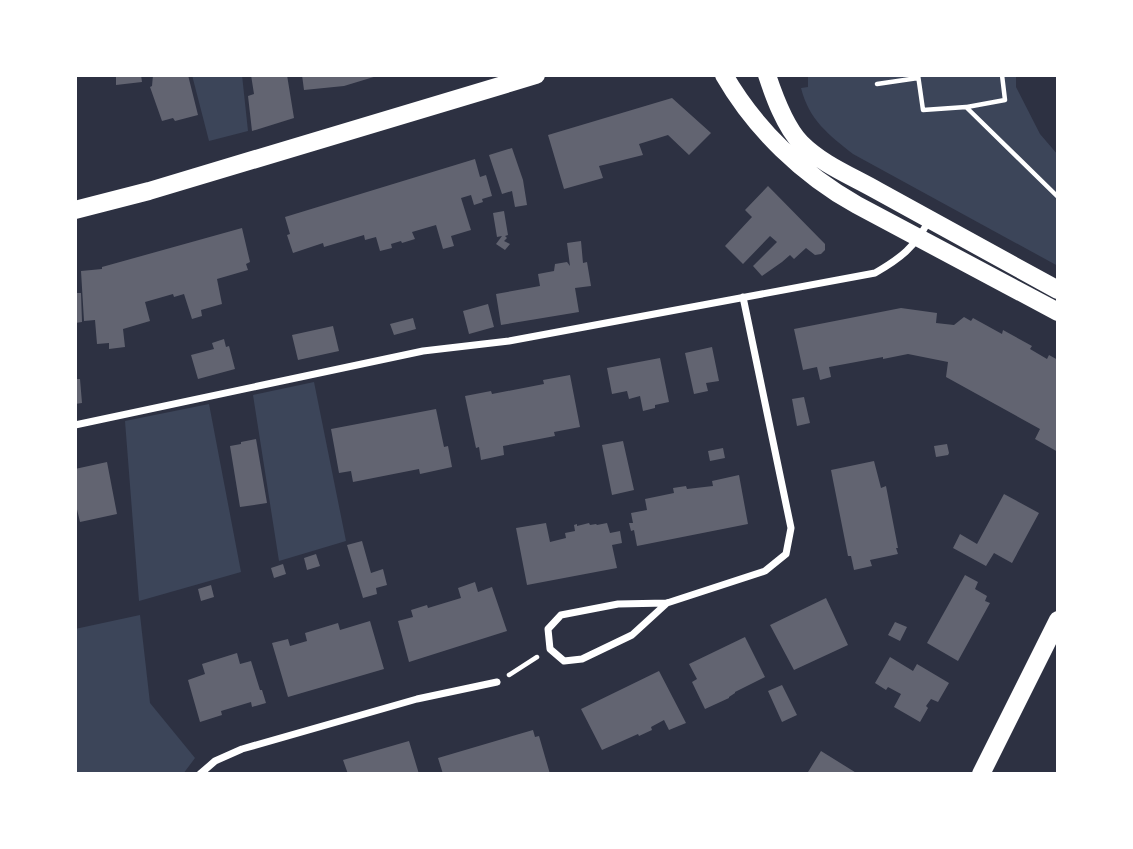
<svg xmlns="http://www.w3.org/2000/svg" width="1133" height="849" font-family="'Zilla Slab',serif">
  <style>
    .green { fill: #3c4559 }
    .building { fill: #626471 }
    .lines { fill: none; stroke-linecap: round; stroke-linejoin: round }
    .path { stroke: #fff; stroke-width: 4.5 }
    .minor { stroke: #fff; stroke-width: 7 }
    .primary { stroke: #fff; stroke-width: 18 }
  </style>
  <rect width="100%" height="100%" fill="#2d3142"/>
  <path class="green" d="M192,75h50l6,56 -39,10z
    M808,75h208v12l24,47 18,21v111l-205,-112c-24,-19 -44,-34 -52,-66l7,-1z
    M314,382l32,159 -67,20 -26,-166z
    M209,404l32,168 -102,29 -14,-180z
    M140,615l10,88 45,55 -12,16h-108v-145z"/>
  <path class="building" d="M116,75h25l1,7 -26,3z
    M153,75h35l10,40 -23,6 -2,-3 -11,3 -12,-34 2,-1z
    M251,75h36l7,43 -42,13 -4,-35 6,-2z
    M302,75h75v1l-33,10 -40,4z
    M672,98l39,35 -22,22 -21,-20 -29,9 4,11 -44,11 4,12 -39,11 -16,-54z
    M512,148l11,32 4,25 -12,2 -3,-16 -10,3 -13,-39z
    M475,159l5,18 6,-2 6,21 -10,3 1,3 -9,3 -3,-10 -10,3 10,32 -20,6 3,10 -11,3 -7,-24 -24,7 3,7 -13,4 -1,-2 -10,3 1,4 -12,3 -4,-14 -11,3 -1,-5 -40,12 -1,-4 -30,10 -6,-18 3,-1 -5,-17z
    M768,186l57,58v6l-4,4 -6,1 -9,-7 -12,11 -4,-4 -8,7 -20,14 -9,-10 24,-24 -7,-6 -27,28 -18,-18 27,-29 -7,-7z
    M504,211l4,24 -3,1 2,2 -3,3 6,3 -5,6 -9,-6 6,-8 -5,1 -4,-24z
    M242,228l8,34 -4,2 2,6 -31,9 5,25 -21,6 1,6 -10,3 -8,-25 -10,3 -1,-3 -28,8 5,19 -27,8 2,18 -16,2v-6l-12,1 -2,-24 -11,1 -3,-50 21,-2v-2z
    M581,241l2,22 4,-1 4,24 -16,2 4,24 -78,13 -5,-31 44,-8 -2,-12 16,-3 1,-7 12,-2 3,4 -3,-23z
    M75,293h6l1,29 -7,1z
    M488,304l6,23 -25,7 -6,-23z
    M901,308l36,5 -1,10 18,2 10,-8 7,4 2,-3 29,16 1,-4 29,16 -2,3 17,10 2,-4 9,5v92l-23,-13 5,-10 -94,-52 2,-15 -40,-8 -25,5v-2l-54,10 2,10 -11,3 -3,-13 -14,3 -9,-41z
    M413,318l3,11 -22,6 -4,-11z
    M333,326l6,25 -41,9 -6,-25z
    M224,339l2,8 3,-1 6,23 -37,10 -7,-24 23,-6 -2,-6z
    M712,347l7,34 -13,2 2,8 -14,3 -9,-41z
    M660,358l9,44 -14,3v3l-12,3 -3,-15 -11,3 -2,-8 -15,3 -5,-26z
    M570,375l10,52 -26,5 1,4 -52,10 1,9 -23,5 -2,-13 -3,1 -11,-52 26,-5 1,3 52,-10 -1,-4z
    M75,379h5l2,24 -7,1z
    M804,397l6,26 -13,3 -5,-27z
    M436,409l8,38 4,-1 4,21 -32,7 -1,-5 -66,13 -2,-11 -12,2 -8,-44z
    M256,439l11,64 -27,4 -10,-61 11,-2v-2z
    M623,441l11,49 -22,5 -10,-50z
    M947,444l2,9 -1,2 -12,2 -2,-11z
    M723,448l2,10 -15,3 -2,-10z
    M874,461l7,27 5,-2 12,62h-2l2,6 -28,6 2,6 -18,4 -3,-14h-3l-17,-86z
    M107,462l10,52 -37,8 -5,-21v-32z
    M739,475l9,49 -111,22 -3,-16 -3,1 -2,-8h4l-2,-10 16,-3 -2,-11 29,-6 -1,-5 13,-2 1,3 26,-3 -1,-5z
    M1004,494l35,19 -27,50 -18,-10 -8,13 -33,-18 7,-14 17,10z
    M546,523l4,19 16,-4 -1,-5 10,-2 -1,-6 3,-1v2l12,-3 1,2 6,-1 1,1 10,-2 3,10 10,-2 2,12 -10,2 5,23 -90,17 -11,-57z
    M362,541l9,32 12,-4 4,16 -11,3 1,6 -14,4 -16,-53z
    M316,554l4,12 -13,4 -3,-12z
    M283,564l3,10 -12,4 -3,-10z
    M965,575l13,7 -3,7 12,7 -2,5 5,2 -32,58 -31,-18z
    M475,582l3,10 14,-5 15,44 -98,31 -11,-41 15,-4 -2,-7 16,-5 1,3 33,-10 -3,-10z
    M211,585l3,12 -13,4 -3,-12z
    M826,598l22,47 -54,25 -24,-45z
    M370,621l14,48 -96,28 -16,-54 16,-4 2,7 17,-5 -2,-8 33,-10 2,7z
    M895,622l12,5 -7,14 -12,-6z
    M745,637l20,40 -30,15v1l-6,4v1l-24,11 -13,-27 5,-3 -8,-15z
    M237,653l3,11 11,-3 9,29h2l4,13 -14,4 -1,-5 -30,9 1,4 -22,7 -12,-42 17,-6 -3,-10z
    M890,657l23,14 4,-7 32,19 -11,19 -7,-3 -5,7 2,2 -8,14 -26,-15 7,-13 -13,-7 -2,3 -11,-7z
    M659,671l27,52 -17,7 -5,-10 -13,7 1,3 -13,6 -1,-2 -36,16 -21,-41z
    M782,685l15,30 -15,7 -14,-31z
    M533,730l2,7 4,-1 11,38h-107l-5,-16z
    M409,741l10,33h-71l-5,-14z
    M821,751l37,23h-47l-3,-2z"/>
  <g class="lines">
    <path class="path" d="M918,75l5,35 43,-3 92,90
      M877,84l41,-6
      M967,107l38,-7 -3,-25
      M509,675l28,-18"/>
    <path class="minor" d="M75,425l348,-74 86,-10 366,-68c26,-15 40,-26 54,-53
      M667,603l-35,32 -50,24 -18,2 -14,-12 -2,-20 13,-14 57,-11 49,-1 98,-32 21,-17 5,-26 -48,-231
      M200,774l15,-13 27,-12 175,-50 80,-17"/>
    <path class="primary" d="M724,75c31,54 79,100 133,130l201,107
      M767,75c7,21 18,52 34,68 22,22 51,33 77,48 60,33 120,66 180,99
      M75,210l74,-19 387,-116
      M981,774l77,-154"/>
  </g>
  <rect width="1133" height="849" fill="none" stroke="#ffffff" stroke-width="154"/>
</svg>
